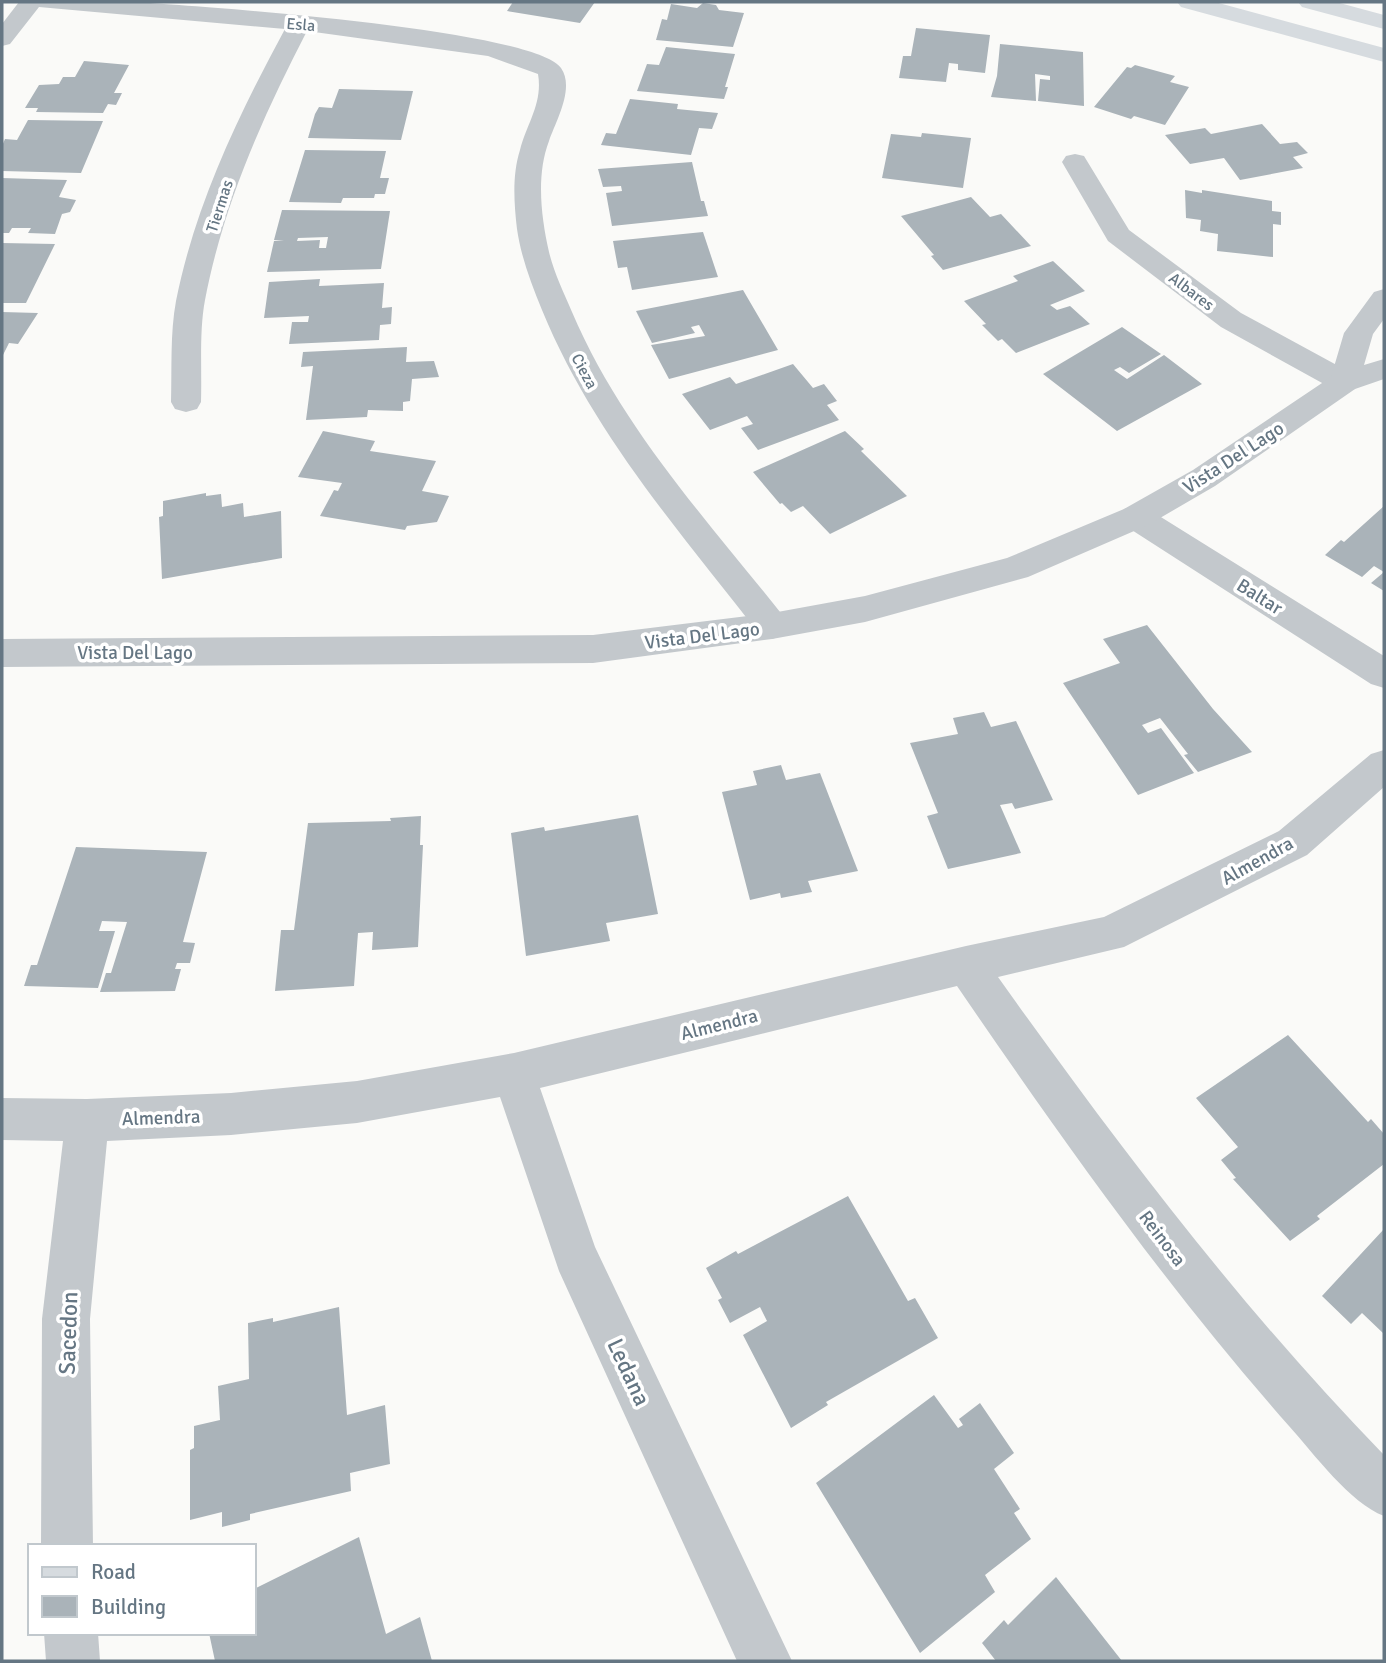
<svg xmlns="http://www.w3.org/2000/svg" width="1386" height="1663" font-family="Signika,sans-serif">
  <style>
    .building { fill: #aab3b9; fill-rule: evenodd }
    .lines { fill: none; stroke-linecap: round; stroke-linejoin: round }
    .minor { fill: #c3c8cc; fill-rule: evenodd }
    .tertiary { fill: #c3c8cc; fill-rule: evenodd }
    .primary { fill: #d6dbdf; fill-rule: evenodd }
    .labels { text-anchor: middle; stroke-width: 7; stroke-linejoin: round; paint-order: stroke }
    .far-street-label { font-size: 16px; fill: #657683; stroke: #fff }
    .street-label { font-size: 19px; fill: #657683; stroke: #fff }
    .near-street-label { font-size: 23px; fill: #657683; stroke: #fff }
  </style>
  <rect width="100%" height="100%" fill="#fafaf8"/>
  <path class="building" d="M513,2h82l-15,21 -73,-12z
    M703,3l13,2 3,5 25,3 -11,34 -77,-7 6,-21 5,1 4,-16 26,4z
    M916,28l74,7 -5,38 -27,-3v-6l-9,-1 -3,19 -47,-4 4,-22h8z
    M1000,44l83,8 1,54 -46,-5 2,-22 10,1v-4l-15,-2 1,27 -45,-4 6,-21z
    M666,47l69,7 -10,33h3l-4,12 -87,-8 10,-27 12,1z
    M84,61l45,4 -15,28h8l-6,12 -8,-1 -5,9 -67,-1 2,-4h-13l14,-23 20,-1 4,-7h12z
    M1135,65l40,11 -5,6 19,5 -24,38 -31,-9 -3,3 -37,-12 33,-40 4,1z
    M339,89l74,2 -12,49 -93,-2 7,-24 4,-7 13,1z
    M630,99l48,5 -1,5 41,4 -6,16 -13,-1 -8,27 -90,-10 5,-12 10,1z
    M28,120l75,1 -22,52 -79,-2v-25l3,-7 12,1z
    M1262,124l18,20 17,-2 11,11 -15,4 10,11 -63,12 -16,-22 -34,6 -25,-29 40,-7 6,6z
    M922,133l49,5 -8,50 -81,-10 9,-44 30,3z
    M305,150l81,1 -6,27h9l-4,16h-10l-1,4h-31l-2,5 -52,-1z
    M692,162l9,39h3l4,15 -96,10 -6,-33 16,-2 -1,-5 -18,1 -5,-18z
    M2,178l65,2 -8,17 17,3 -6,12 -8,2 -7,20 -27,-1 3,-5h-19l-3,5h-7z
    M1185,190l17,3v-3l70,11v10l9,1v13l-8,-1v33l-56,-6 1,-17 -18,-3 1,-11 -15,-2z
    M971,197l19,20 11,-3 30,32 -88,24 -12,-14 3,-1 -33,-39z
    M282,210l108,1 -9,58 -114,3 7,-31h10l-10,-1zM328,237l-2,11h-7l1,-8 -23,1 1,-3z
    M703,232l15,45 -86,13 -5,-23 -9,1 -5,-27z
    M2,243l53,1 -29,59h-24z
    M1053,261l32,30 -35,14 7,5 13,-4 20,18 -74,29 -14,-14 -4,2 -16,-16 4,-1 -22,-23 54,-20 -5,-5z
    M320,279l-1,7 65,-3 -2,25 10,-1 -1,17 -11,1 -1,15 -90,4 3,-22h16l1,-6 -45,2 5,-36z
    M743,290l35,60 -109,29 -18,-34 54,-9 -6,-11 -8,2 4,6 -43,10 -16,-32z
    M2,312l36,1 -20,31 -9,-1 -7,14z
    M1122,327l39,27 -32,19 -9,-6 -6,3 13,9 37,-24 38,29 -85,47 -74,-57z
    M407,347l-1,15 28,-1 5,16 -27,2 -2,22 -7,1v9l-35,-1 -1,7 -61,3 7,-54 -12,1 2,-15z
    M793,364l20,24 11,-4 13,17 -10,4 12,15 -81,30 -17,-22 12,-4 -6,-8 -37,14 -28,-36 48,-17 6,7z
    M323,431l52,10 -5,10 66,10 -14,30 27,5 -12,26 -30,4 -2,4 -85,-14 14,-26 4,1 4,-8 -44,-6z
    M845,431l19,18 -3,2 46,45 -77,38 -27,-28 -12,6 -9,-9 -2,1 -27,-32z
    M206,493v3l15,-2 1,13 21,-4 1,14 37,-6 1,47 -120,21 -3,-62 4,-1v-15z
    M1384,506v85l-13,-8 13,-11 -10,-6 -12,11 -37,-22 16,-15 3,2z
    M1147,625l66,84 39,43 -54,20 -14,-17 4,-1 -28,-36 -18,7 6,8 13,-5 33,45 -56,22 -75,-112 57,-20 -17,-24z
    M984,712l7,15 25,-6 37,79 -38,9 -3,-6 -12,2 21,48 -73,16 -21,-53 11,-3 -28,-70 48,-9 -5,-16z
    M781,765l5,15 34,-7 38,98 -50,10 4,11 -31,6 -1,-5 -30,7 -28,-108 35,-7 -4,-14z
    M638,815l20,99 -52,9 4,18 -84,15 -15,-123 33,-6 1,4z
    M421,816l-1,29h3l-5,102 -46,3 1,-18 -15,1 -4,53 -79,5 6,-61h13l14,-107 83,-2 -1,-3z
    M76,847l131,5 -24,90 12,1 -5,20h-13l-2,6h6l-6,22 -75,1 6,-19h5l16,-51 -25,-1 -3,10h16l-17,57 -74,-2 7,-21h6z
    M1288,1035l80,87 3,-3 13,15v30l-67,52 3,3 -30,22 -57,-62 3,-1 -15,-18 17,-13 -42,-49z
    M848,1196l60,105 7,-3 23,40 -112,64 2,3 -37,23 -48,-93 24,-14 -7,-14 -30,16 -12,-23 4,-2 -16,-30 30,-17 2,3z
    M1384,1229v105l-22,-21 -11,11 -29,-28z
    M339,1307l8,108 38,-10 5,59 -40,9 1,18 -101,23v6l-28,7v-15l-32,8v-70l4,-2v-22l26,-6 -2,-34 31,-7 -1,-56 25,-5v4z
    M934,1395l24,33 5,-3 -4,-6 21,-16 34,50 -20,16 26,40 -6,4 17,26 -46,36 10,17 -75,61 -104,-170z
    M359,1537l27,97 34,-17 12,44h-217l-6,-28h45v-44z
    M1056,1577l66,84h-126l-14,-18 22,-23 4,5z"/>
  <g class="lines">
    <path class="minor" d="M19,2c37,0 75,-2 112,0 60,3 403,27 430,66 14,20 -5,53 -12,73 -13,34 -8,76 0,111 5,21 15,41 23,60 49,115 135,208 212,305l5,9 -5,9 -12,4 -12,-4c-80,-103 -168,-203 -218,-325 -11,-27 -21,-53 -25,-81 -3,-26 -5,-54 3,-79 7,-27 23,-47 18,-76l-50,-18 -181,-25c-44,85 -84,174 -102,269 -6,32 -3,69 -4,102l-4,7 -11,3 -11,-3 -4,-7c1,-33 -1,-69 5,-101 19,-96 63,-187 109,-272l-246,-22 -29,37 -8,2v-22z
      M1075,154l9,2 45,74 112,83 114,62 4,7 -4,7 -11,3 -11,-3 -112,-62 -113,-86 -46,-79 4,-6z
      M1136,505l12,4 236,147v32l-13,-4 -247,-159 -4,-8 4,-8z
      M1384,750v37l-77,68 -183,92 -126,30c119,167 243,331 386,478v61c-34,-13 -70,-62 -95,-90 -122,-138 -228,-288 -332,-440l-417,102 55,159 197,414h-55l-178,-390 -59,-174 -143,26 -126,12 -124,6 -17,178 3,227h-52l1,-227 21,-178 -61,-1v-42l85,1 144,-6 126,-12 157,-28 452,-107 138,-29 175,-86 92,-77z
      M44,1633h54l2,28h-54z"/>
    <path class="tertiary" d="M1384,289v30l-11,15 -9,31 20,-6v20l-29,10 -140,97 -67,39 -120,52 -163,45 -93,17 -179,24 -591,4v-28l591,-4 179,-22 93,-17 142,-38 117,-49 69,-39 138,-93 13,-44 30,-41z"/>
    <path class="primary" d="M1177,2h38l169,46v14l-203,-55z
      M1298,2h38l48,13v14l-82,-22z"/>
  </g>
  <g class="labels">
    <g class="far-street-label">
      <text transform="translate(301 24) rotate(5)" y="6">Esla</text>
      <text transform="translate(219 206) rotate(-72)" y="6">Tiermas</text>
      <text transform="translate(1192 291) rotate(37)" y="6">Albares</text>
      <text transform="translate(585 371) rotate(62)" y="6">Cieza</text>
    </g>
    <g class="street-label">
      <text transform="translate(1233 457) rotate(-33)" y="7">Vista Del Lago</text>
      <text transform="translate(1260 596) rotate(32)" y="7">Baltar</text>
      <text transform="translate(702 635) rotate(-7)" y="7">Vista Del Lago</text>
      <text x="135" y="659">Vista Del Lago</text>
      <text transform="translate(1257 860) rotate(-29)" y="7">Almendra</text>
      <text transform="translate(719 1024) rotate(-14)" y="7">Almendra</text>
      <text transform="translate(161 1117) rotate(-2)" y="7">Almendra</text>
      <text transform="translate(1163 1238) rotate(53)" y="7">Reinosa</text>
    </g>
    <g class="near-street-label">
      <text transform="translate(68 1333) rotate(-88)" y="8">Sacedon</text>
      <text transform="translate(629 1372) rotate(65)" y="8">Ledana</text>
    </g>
  </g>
  <rect width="1386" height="1663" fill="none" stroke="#657683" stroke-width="7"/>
  <rect x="28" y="1544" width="228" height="91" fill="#ffffff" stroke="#c1c8cd" stroke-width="2"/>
  <rect x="42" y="1567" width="35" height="10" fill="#d6dbdf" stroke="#c1c8cd" stroke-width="2"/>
  <text x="91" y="1579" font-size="21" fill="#657683">Road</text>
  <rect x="42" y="1596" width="35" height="21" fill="#aab3b9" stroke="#c1c8cd" stroke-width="2"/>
  <text x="91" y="1614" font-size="21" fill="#657683">Building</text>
</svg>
